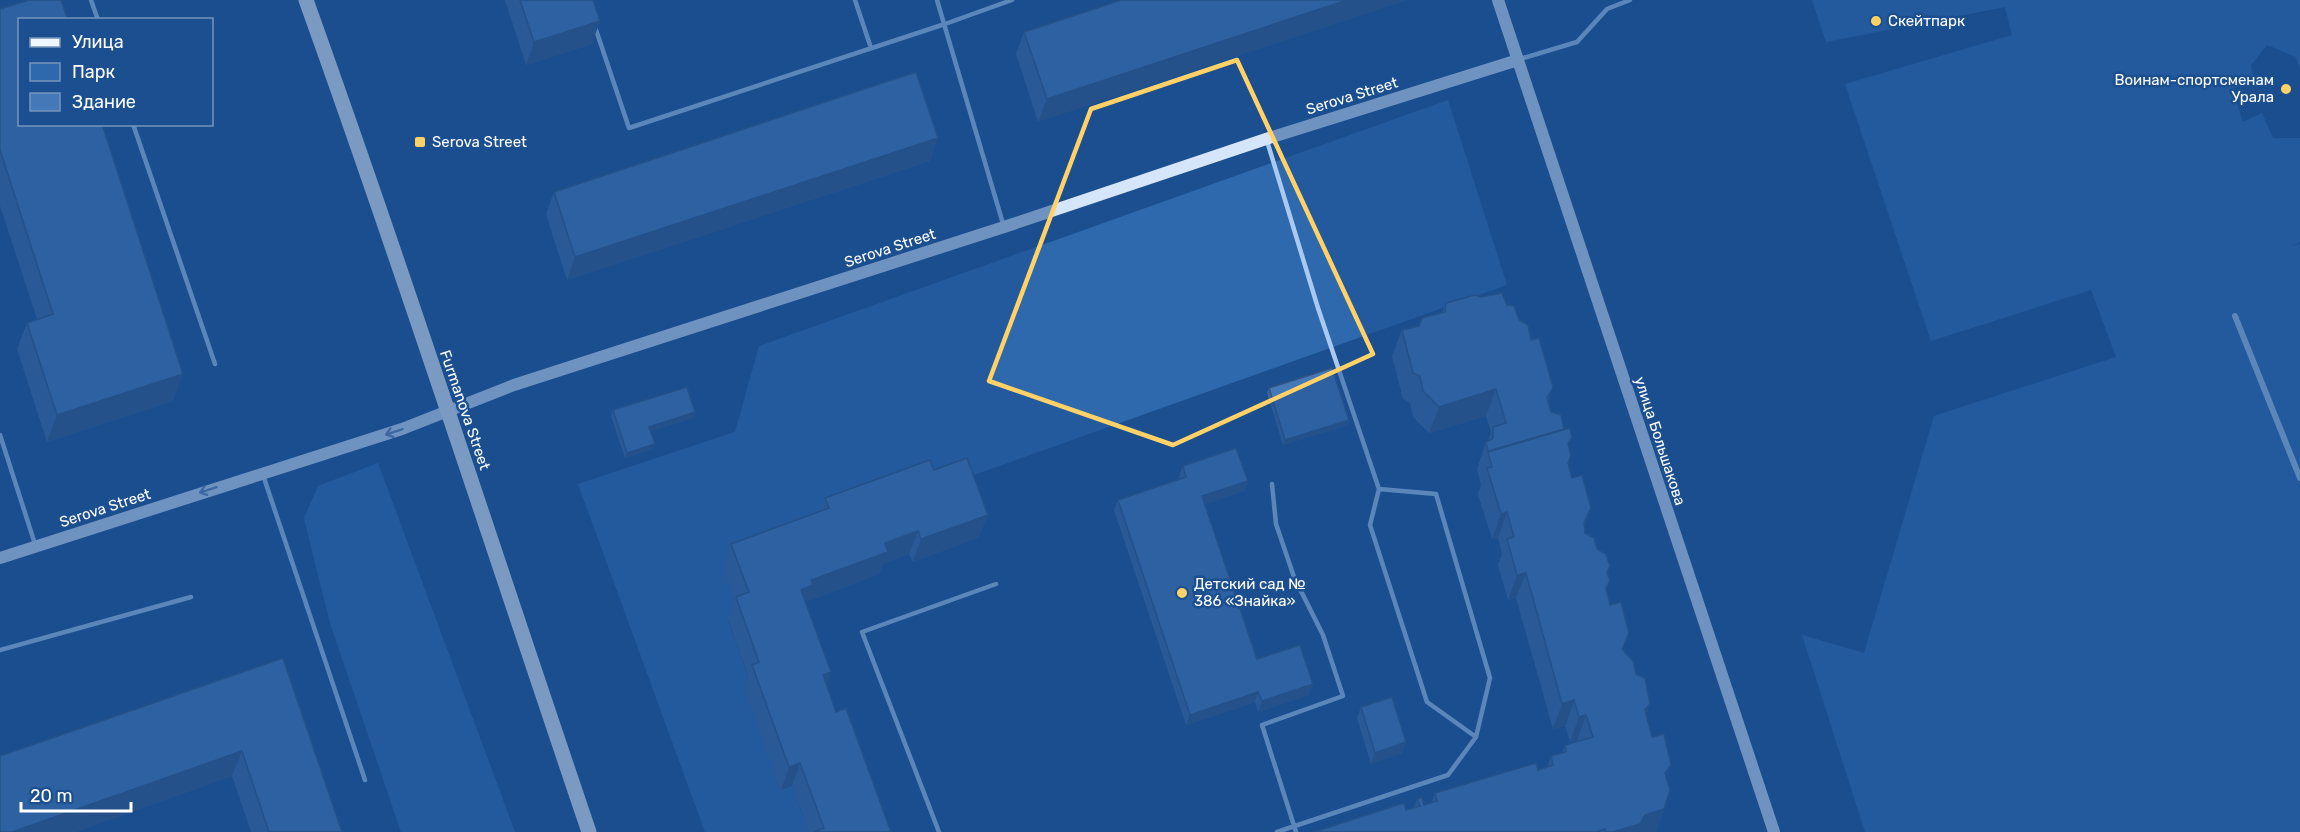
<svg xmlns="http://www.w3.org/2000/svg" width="2300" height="832" font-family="Rubik,sans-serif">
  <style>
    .green { fill: #2e69ad }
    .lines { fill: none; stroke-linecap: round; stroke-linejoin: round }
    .lane { stroke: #a9c9ee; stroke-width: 4.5 }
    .street { stroke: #a9c9ee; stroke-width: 6 }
    .secondary { stroke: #d6e6fa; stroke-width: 12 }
    .primary { stroke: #f0f6ff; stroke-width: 15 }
    .wall { fill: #3a679d }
    .shaded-wall { fill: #305480 }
    .building { fill: #4478b7; stroke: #305480; stroke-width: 1.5 }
    .oneway { stroke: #668bba }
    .marked { fill: none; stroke: #ffd166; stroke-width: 4.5; stroke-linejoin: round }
    .poi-dot { fill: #ffd166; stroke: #1b4f8f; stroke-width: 2 }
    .labels { text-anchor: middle; stroke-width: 5; stroke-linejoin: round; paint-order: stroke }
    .poi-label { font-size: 15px; fill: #fff; stroke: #1b4f8f; text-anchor: start }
    .street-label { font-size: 15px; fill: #fff; stroke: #1b4f8f }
  </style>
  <rect width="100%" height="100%" fill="#1b4f8f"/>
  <path class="green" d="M1812,0h488v69l-4,-12 -29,-12 -16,20 3,16 -22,8 11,33 19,-9 11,25h27v104l-8,4 8,-2v588h-435l-63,-197 62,18 70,-237 182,-59 -25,-67 -160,51 -86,-257 167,-49 -7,-28 -179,35z
    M1448,100l59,185 -581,207 -185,122 -13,6 23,65 30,104 11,-3 17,46h-104l-127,-348 157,-52 24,-86z
    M378,463l137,369h-114l-71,-209 -26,-105 14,-32z"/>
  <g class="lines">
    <path class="lane" d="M91,0l7,20
      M855,0l16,48
      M937,0l67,227
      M595,27l34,101 316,-104 67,-24
      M1520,59l57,-17 30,-33 23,-9
      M133,124l82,240
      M1267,141l51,167 61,181 57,5 54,184 -14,59 -28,38 -171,57
      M0,435l35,109
      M263,475l102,305
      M1272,484l4,40 18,53 29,58 20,61 -81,29 34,107
      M1379,489l-9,36 57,177 49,35
      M0,650l191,-53
      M939,832l-77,-200 134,-48"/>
    <path class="street" d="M2235,316l65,162"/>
    <path class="secondary" d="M1498,0l276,832
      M0,558l402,-129 112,-44 490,-158 262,-88 252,-79"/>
    <path class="primary" d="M306,0c99,276 189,555 283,832"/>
  </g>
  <path class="wall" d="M505,0h88l-1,44 -66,21z
    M1121,0l-83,122 -22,-68 8,-22z
    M0,9l173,392 -126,41 -30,-93 10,-26 10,-4 -37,-113z
    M930,161l-363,119 -21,-66 8,-22z
    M1481,297l26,8 24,35 22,47 -5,14 3,11 18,35 -1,17 17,69 25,33 -3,7 -1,17 17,60 23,65 6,22 19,28 -5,12 -2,32 -8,23h-342l100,-24 3,-9 7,6 8,-3 3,-9 112,-26 4,-11 11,-3 3,-8 13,-3 -1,-2 -7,2 -5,-16 -12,3 -37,-131 -8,2 -10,-35 4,-11 -4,-16 -6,1 -14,-45 3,-9 -4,-16 9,-27 2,-1 3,-9 -5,-16 -57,17 -16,-16 -3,-14 -7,-4 -11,-43 10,-26 17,-4 3,-8 20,-6 4,-9z
    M1269,388l80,32 -2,5 -64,20 -16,-52z
    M613,410l80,8 -42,13 2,18 -28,9 -14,-42z
    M1183,466l65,15 -4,10 -39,13 52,155 56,25 -4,11 -51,17 -3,-10 -69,23 -72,-215 4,-10 62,-21 -1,-3z
    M934,470l45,67 -66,25 -4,-8 -26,10 -4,10 -71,27 -2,3 21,80 9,28 55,120h-82l-17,-46 -11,4 -37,-102 4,-12 -20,-57 7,-19 -12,-33 8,-23 89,-32 5,-14z
    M283,658l59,174h-91l-19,-56 -157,56h-75z
    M1361,707l45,35 -4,11 -31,11 -14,-46z"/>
  <path class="shaded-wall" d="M1347,0h61l-370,122 9,-23z
    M600,21l-8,23 -66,21 8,-23z
    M938,138l-8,23 -363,119 8,-23z
    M183,374l-10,27 -126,41 10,-27z
    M1496,389l-10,27 -57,17 10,-26z
    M695,412l-2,6 -46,14 2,-5z
    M1349,420l-2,5 -64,20 2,-5z
    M655,444l-2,5 -28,9 2,-5z
    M1248,481l-4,10 -46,16 4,-11z
    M1591,508l-9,26 2,-11z
    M1507,512l-9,26 -6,1 9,-25z
    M988,515l-9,22 -66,25 8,-23z
    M918,531l-9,23 -26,10 -4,10 -71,27 -3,7 -4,-18 10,-10 74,-37z
    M1526,573l-10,25 -8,2 9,-25z
    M831,672l-8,23v-20z
    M1313,684l-4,11 -51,17 4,-11z
    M1258,692l-3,10 -69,23 4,-10z
    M1574,700l-9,26 -12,3 9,-25z
    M1650,704l-9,26 4,-20z
    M1586,715l-9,25 -7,2 9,-25z
    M1406,742l-4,11 -31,11 4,-11z
    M242,751l-10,25 -157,56h-63z
    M800,763l-8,23 -11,4 8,-23z
    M1671,765l-10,25 4,-17z
    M1664,809l-8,23h-43l32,-17z"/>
  <path class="building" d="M29,0h32l7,20h-48v104h82l81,250 -126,41 -30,-92 26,-9 -53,-164v-141z
    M520,0h73l7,21 -66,21z
    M1121,0h226l-300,99 -23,-67z
    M916,72l22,66 -363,119 -21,-65z
    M1502,293l5,12 7,1 5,14 9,5 3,15 8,-2 14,49 -6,11 4,14 10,3 3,14 -76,22 -2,-9 7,-4v-11l13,-4 -10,-34 -57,18 -16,-16 -3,-15 -7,-3 -11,-43 17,-4 3,-8 23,-6 1,-9 29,-8 6,2z
    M1332,368l17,52 -64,20 -16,-52z
    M687,387l8,25 -46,15 6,17 -28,9 -14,-43z
    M1570,428l2,10 -4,5 3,13 -3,7 4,15 10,-3 9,33 -7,15 1,10 9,5 3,11 9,5 4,12 -3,6 3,8 -4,8 4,17 11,-3 8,31 -7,16 11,12 3,13 9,4 5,26 -5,6 7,27 12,-3 7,31 -6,8 5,17 -6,19 -19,6 -5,9 -27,8h-7l-1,-3 -9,3h-282l90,-29 2,7 14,-4 -3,-7 5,-2 2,8 13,-4 -2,-8 101,-30 2,7 15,-5 -2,-9 15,-4 -1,-7 28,-8 -7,-22 -7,2 -5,-17 -12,4 -36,-131 -9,2 -10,-36 7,-2 -7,-25 -6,2 -14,-46 5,-1 -4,-15z
    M1236,448l12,33 -46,15 55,163 43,-14 13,39 -51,17 -4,-9 -68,23 -72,-215 68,-23 -3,-11z
    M967,458l21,57 -67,24 -3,-8 -33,12 3,9 -77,28 2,5 -12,5 30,82 -8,3 13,37 10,-4 45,124h-77l10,-4 -24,-65 -11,4 -37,-102 7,-3 -23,-65 13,-5 -18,-48 98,-36 -4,-10 105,-38 4,10z
    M283,658l59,174h-73l-27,-81 -230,81h-12v-76z
    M1392,697l14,45 -31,11 -14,-46z"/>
  <defs><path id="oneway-shaft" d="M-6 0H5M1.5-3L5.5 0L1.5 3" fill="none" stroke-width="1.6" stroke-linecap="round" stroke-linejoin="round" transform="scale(1.5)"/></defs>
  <g class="oneway">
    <use href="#oneway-shaft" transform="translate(394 432) rotate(162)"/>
    <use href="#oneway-shaft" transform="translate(208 490) rotate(162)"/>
  </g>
  <path d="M0 0H2300V832H0ZM1237,60l136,294 -200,91 -184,-64 102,-272z" fill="#1b4f8f" fill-opacity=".55" fill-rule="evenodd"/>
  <path class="marked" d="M1237,60l136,294 -200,91 -184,-64 102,-272z"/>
  <g class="poi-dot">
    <circle cx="1876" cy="21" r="6"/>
    <circle cx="2286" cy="89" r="6"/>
    <rect x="414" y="136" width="12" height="12" rx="3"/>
    <circle cx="1182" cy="593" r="6"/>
  </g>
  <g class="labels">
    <g class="poi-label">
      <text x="1888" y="26">Скейтпарк</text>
      <text x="2274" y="85" text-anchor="end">Воинам-спортсменам<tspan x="2274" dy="17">Урала</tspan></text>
      <text x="432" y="147">Serova Street</text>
      <text x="1194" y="589">Детский сад №<tspan x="1194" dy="17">386 «Знайка»</tspan></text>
    </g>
    <g class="street-label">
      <text transform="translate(1352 96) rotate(-17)" y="5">Serova Street</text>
      <text transform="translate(890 248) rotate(-18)" y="5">Serova Street</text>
      <text transform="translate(465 410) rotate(71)" y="5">Furmanova Street</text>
      <text transform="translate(1660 441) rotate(72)" y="5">улица Большакова</text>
      <text transform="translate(105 508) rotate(-18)" y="5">Serova Street</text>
    </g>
  </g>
  <rect x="18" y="18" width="195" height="108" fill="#1b4f8f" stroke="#7695bc" stroke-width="1.5"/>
  <rect x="30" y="38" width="30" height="9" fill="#f0f6ff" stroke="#7695bc" stroke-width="1.5"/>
  <text x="72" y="48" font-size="18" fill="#ffffff">Улица</text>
  <rect x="30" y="63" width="30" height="18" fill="#2e69ad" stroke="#7695bc" stroke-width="1.5"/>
  <text x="72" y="78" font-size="18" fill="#ffffff">Парк</text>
  <rect x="30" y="93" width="30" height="18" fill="#4478b7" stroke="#7695bc" stroke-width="1.5"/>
  <text x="72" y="108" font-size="18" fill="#ffffff">Здание</text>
  <path d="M21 802v9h110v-9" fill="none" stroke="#ffffff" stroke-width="3"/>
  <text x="30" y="802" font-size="18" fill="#ffffff" stroke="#1b4f8f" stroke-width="4.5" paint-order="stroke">20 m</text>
</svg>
